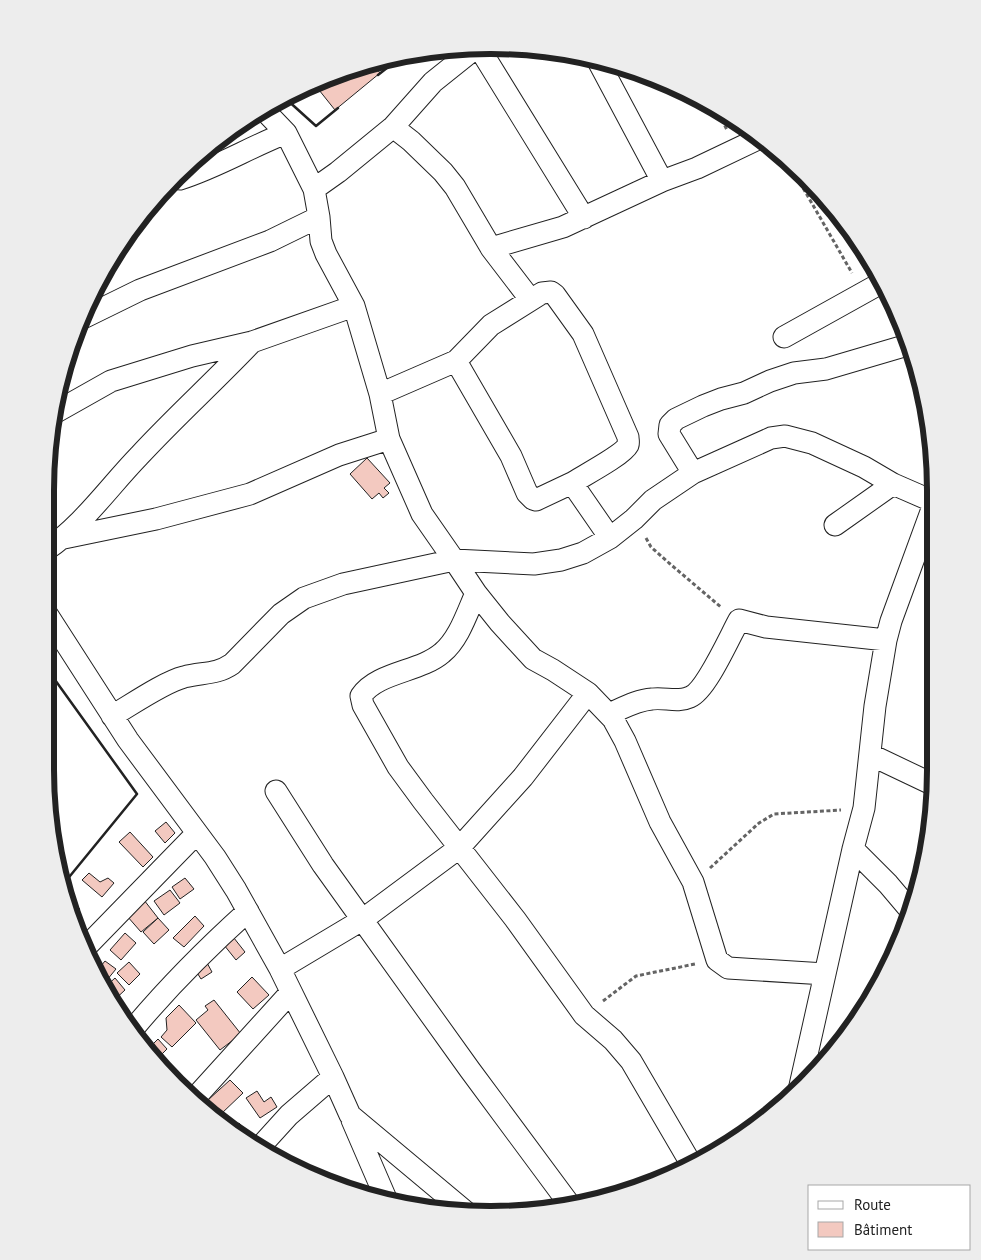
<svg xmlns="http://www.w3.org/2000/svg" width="981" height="1260" font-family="'PT Sans',sans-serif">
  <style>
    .building { fill: #f3c9c0; stroke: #222 }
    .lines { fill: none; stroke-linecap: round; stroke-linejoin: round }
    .street-casing { stroke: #222; stroke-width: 23 }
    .path { stroke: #646464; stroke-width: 3; stroke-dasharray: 4 2.5; stroke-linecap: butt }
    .street { stroke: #fff; stroke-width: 21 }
    .wall { stroke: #222; stroke-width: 2.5 }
    .rim { fill: none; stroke: #222; stroke-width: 6 }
  </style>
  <rect width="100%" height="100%" fill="#fff"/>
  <path class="building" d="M372,63l8,10 -45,37 -16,-20 21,-17z
    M367,458l23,25 -6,5 5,5 -6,5 -4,-5 -7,6 -22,-25z
    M166,822l9,11 -10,10 -10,-12z
    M130,832l23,25 -10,10 -24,-25z
    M89,873l11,9 8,-4 6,5 -12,14 -20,-17z
    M185,878l9,11 -14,10 -8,-12z
    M170,890l10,13 -16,12 -10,-14z
    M66,898l14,11 -7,8 -7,-18z
    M144,900l14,18 -17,14 -14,-16z
    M195,916l9,10 -20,21 -11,-9z
    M158,918l11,12 -15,14 -11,-12z
    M125,933l11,10 -15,17 -11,-10z
    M230,933l15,19 -9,8 -16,-20z
    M105,961l11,8 -14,17 -6,-14z
    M206,961l6,11 -11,7 -10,-16z
    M129,962l11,12 -11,11 -12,-12z
    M252,977l17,18 -16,14 -16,-17z
    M115,978l10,12 -13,12 -9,-13z
    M214,1000l27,34 -21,16 -24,-30 12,-10 -3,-4z
    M179,1005l17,18 -24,24 -11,-10 6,-7 -1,-12z
    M158,1039l9,10 -11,11 -8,-11z
    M230,1080l13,13 -22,21 -13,-14z
    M257,1091l7,11 7,-5 6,10 -17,11 -14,-20z
    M239,1123l12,14 -3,3 -16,-12z"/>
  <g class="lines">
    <g class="street-casing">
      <path id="street" d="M478,46l106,172
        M597,59l65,122
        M263,109l23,24 28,56 5,28 2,24 5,13 28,52 26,88 9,45 33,75 32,46 80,4 27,-4 22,-7 27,-15 24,-19 19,-19 40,-27 78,-35 14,-2 27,7 52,24 29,17 39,17
        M393,127l18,14 32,31 12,15 36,61 72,-21 99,-46 35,-13 63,-30
        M180,179c38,-12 70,-32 106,-46
        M314,189l24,-17 55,-45 40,-45 45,-36
        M491,248l39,51
        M85,317l55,-27 130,-49 49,-24
        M784,337l97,-54
        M456,361l35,-36 51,-32 9,-1 4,3 28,39 45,103c0,3 1,5 0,8 -5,10 -45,31 -56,38
        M380,394l76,-33 55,95 16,37 6,6 3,1 36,-17 38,55
        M56,412l55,-31 81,-25 60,-14 102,-36
        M693,473l-24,-39 1,-9 6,-6 27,-13 18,-7 23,-6 26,-12 24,-8 32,-4 85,-25
        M835,525l58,-41
        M64,538l92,-19 94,-25 89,-39 50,-16
        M46,550c37,-25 62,-62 93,-94 36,-39 76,-75 113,-114
        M476,593c-9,20 -17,46 -34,60 -22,19 -65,19 -81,43l2,9 35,62 25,34 92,118 69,96 29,25 18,21 59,101
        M45,611l83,129 87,117 21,33 44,79 53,108 17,38 116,97
        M609,714c14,-6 28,-14 43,-15 13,-2 25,4 38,-2 16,-6 40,-61 49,-77l27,7 120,13
        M112,716c19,-11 52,-34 72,-39 18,-5 32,-2 48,-13l49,-50 23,-16 39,-14 111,-24 22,33 24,30 33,36 20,11 35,23 25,26 12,22 35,81 33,60 24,78 11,8 97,6
        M871,755l61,29
        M276,791l47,74 147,205 100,135
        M853,849l35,35 22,26
        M86,947l111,-114
        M280,969l82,-49 97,-72 64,-71 65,-84
        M133,1029c36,-43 74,-81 115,-118
        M799,1090l54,-241 11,-41 11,-102 11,-66 5,-19 41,-112
        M194,1099l97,-107
        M352,1120l35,81
        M259,1148l30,-33 44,-38"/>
    </g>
    <path class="path" d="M716,108l11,22
      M787,160l65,113
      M646,538l5,9 18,16 53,45
      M710,868l49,-45 15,-9 67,-4
      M603,1001l33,-25 59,-12"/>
    <use href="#street" class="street"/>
    <path class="wall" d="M378,75l28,-22
      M285,98l31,28 22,-18
      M45,666l92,128 -76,93"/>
  </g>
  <path d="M0 0H981V1260H0ZM490 54H491A436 436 0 0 1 927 490V770A436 436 0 0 1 491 1206H490A436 436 0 0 1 54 770V490A436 436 0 0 1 490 54Z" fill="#ededed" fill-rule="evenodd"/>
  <path class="rim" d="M490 54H491A436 436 0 0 1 927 490V770A436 436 0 0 1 491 1206H490A436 436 0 0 1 54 770V490A436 436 0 0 1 490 54Z"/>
  <rect x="808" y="1185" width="162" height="65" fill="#ffffff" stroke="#a7a7a7"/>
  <rect x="818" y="1201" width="25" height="8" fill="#ffffff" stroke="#a7a7a7"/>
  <text x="854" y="1210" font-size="15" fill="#222222">Route</text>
  <rect x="818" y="1222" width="25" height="15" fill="#f3c9c0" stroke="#a7a7a7"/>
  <text x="854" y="1235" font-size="15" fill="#222222">Bâtiment</text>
</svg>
